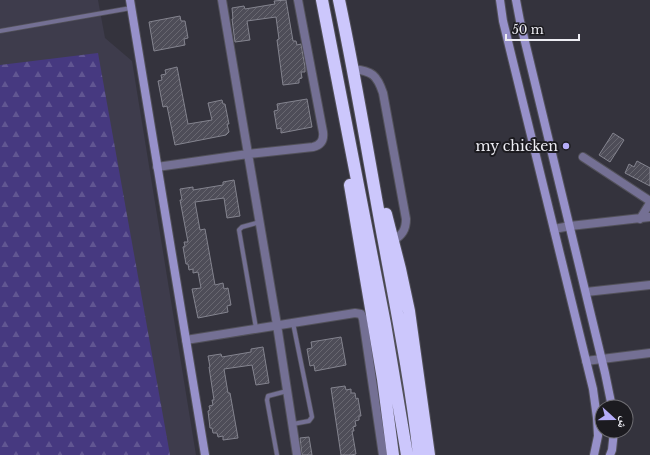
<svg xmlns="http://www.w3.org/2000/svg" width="650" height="455" font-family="'Libre Baskerville','Noto Naskh Arabic',serif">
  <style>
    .built { fill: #3e3c4c }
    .forest { fill: url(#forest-firs) }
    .building { fill: url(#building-hatch); stroke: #84848f }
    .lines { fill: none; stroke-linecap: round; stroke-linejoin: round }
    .lane-casing { stroke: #52515a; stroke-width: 5.5 }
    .street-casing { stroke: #52515a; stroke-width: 10 }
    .secondary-casing { stroke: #52515a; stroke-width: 10 }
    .highway-casing { stroke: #52515a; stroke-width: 14 }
    .lane { stroke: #747094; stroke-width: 4 }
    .street { stroke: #747094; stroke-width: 8 }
    .secondary { stroke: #9791ca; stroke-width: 8 }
    .highway { stroke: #ccc7fc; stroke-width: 12 }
    .poi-dot { fill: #b5acf9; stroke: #1c1b20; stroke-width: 1.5 }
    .labels { text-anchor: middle; stroke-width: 4; stroke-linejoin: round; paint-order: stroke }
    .poi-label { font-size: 14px; fill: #ededf3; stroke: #1c1b20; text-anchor: end }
  </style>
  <defs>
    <pattern id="forest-firs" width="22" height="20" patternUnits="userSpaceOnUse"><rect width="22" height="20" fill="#463980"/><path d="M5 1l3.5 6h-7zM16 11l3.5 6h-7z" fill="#615692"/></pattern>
    <pattern id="building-hatch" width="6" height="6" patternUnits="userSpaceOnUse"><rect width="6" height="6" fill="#4e4d58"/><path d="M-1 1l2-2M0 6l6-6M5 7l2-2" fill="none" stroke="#686770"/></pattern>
  </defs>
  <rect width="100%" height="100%" fill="#34333d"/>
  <path class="built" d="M0,0h98l7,38 27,23 64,394h-196z"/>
  <path class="forest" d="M98,53l72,402h-170v-390z"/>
  <path class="building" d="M286,0l7,41h3l1,4 4,-1 4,23v5h-4l1,6 -3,1v4l-16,2 -6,-45 2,-1 -3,-22 -29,4 3,19 -15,2 -3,-23h1l-1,-11 12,-2 1,3 30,-5 -1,-3z
    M180,16l1,5h4l3,17 -4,1 1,6 -31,6 -5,-29z
    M177,67l11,57 24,-4 -4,-17 14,-3 1,4h2l4,20h-2l2,8 -3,3 -51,10 -8,-39 -4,1 -5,-26 4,-1 -1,-5 5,-1 -1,-4z
    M307,99l5,28 -31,6v-5l-4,1 -3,-18 4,-1 -1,-6z
    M613,133l11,7 -14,22 -11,-7z
    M637,161l13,7v18l-25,-13 4,-9 5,3z
    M234,180l6,36 -13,2 -3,-20 -29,4 5,28 5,-1 10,56 8,-2 1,6 4,-1 3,17 -4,1 1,6 -30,6 -6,-29 9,-1 -3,-16 -5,1v-4l-4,1 -1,-6h-2l-3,-17 2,-1 -1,-4h4l-8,-42h2l-2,-11 13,-2v3l30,-5v-3z
    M341,337l5,28 -31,6 -1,-6 -4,1 -3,-17 5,-1 -1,-6z
    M263,347l6,36 -13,2 -4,-20 -28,4 4,24h2l8,45 -15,2v-4l-5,1 -1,-4h-4l-1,-5h-2l-2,-17 2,-1 -1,-4 4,-1 -1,-5h2l-5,-33h1l-2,-11 13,-2 1,3 29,-5v-3z
    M345,386l1,4 5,-1v4h4l1,6 2,-1 3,18h-2v4l-4,1 1,5 -3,1 1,4h-2l4,23 -5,1h-10l-10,-67z
    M309,437l3,18h-10l-2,-17z"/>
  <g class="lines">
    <g class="lane-casing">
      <path id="lane" d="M0,31l131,-23
        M293,323l19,94 -3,4 -16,3
        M256,328l-17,-98 3,-3 18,-5
        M277,455l-10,-55 1,-4 19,-5"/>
    </g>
    <g class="street-casing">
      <path id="street" d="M222,0l55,325 20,130
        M353,69c19,2 24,6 30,24l23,126c0,11 -4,16 -13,22
        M583,157l67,44
        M157,167l91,-13 65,-7c8,-2 11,-7 10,-15l-25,-132
        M640,219l10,-16
        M554,229l16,-3 80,-9
        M586,292l64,-7
        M186,340l169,-27 6,1 2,5 20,136
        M586,361l64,-8"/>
    </g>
    <g class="secondary-casing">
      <path id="secondary" d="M130,0l75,455
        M500,0l3,21 90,368 4,29 1,18 -4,19
        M516,0l4,21 85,352 7,34
        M610,455l2,-5 2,-19"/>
    </g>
    <g class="highway-casing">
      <path id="highway" d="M322,0l63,324 22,131
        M339,0c17,80 30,161 45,242 13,71 27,141 35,213
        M350,185l33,194 10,76
        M386,214l14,55 9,42 20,144"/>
    </g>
    <use href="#lane" class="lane"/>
    <use href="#street" class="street"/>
    <use href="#secondary" class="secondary"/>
    <use href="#highway" class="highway"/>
  </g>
  <circle class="poi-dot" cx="566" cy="146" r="4"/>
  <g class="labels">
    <g class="poi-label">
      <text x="558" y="151">my chicken</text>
    </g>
  </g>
  <g transform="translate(614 419) rotate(111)"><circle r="19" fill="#1c1b20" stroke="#706f74"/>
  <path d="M0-3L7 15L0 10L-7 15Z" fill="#b5acf9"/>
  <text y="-6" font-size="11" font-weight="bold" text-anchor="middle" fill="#ededf3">ش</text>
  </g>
  <path d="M506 34v6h73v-6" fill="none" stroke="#ededf3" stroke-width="2"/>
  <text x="512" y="34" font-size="12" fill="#ededf3" stroke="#1c1b20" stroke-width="3" paint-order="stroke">50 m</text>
</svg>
